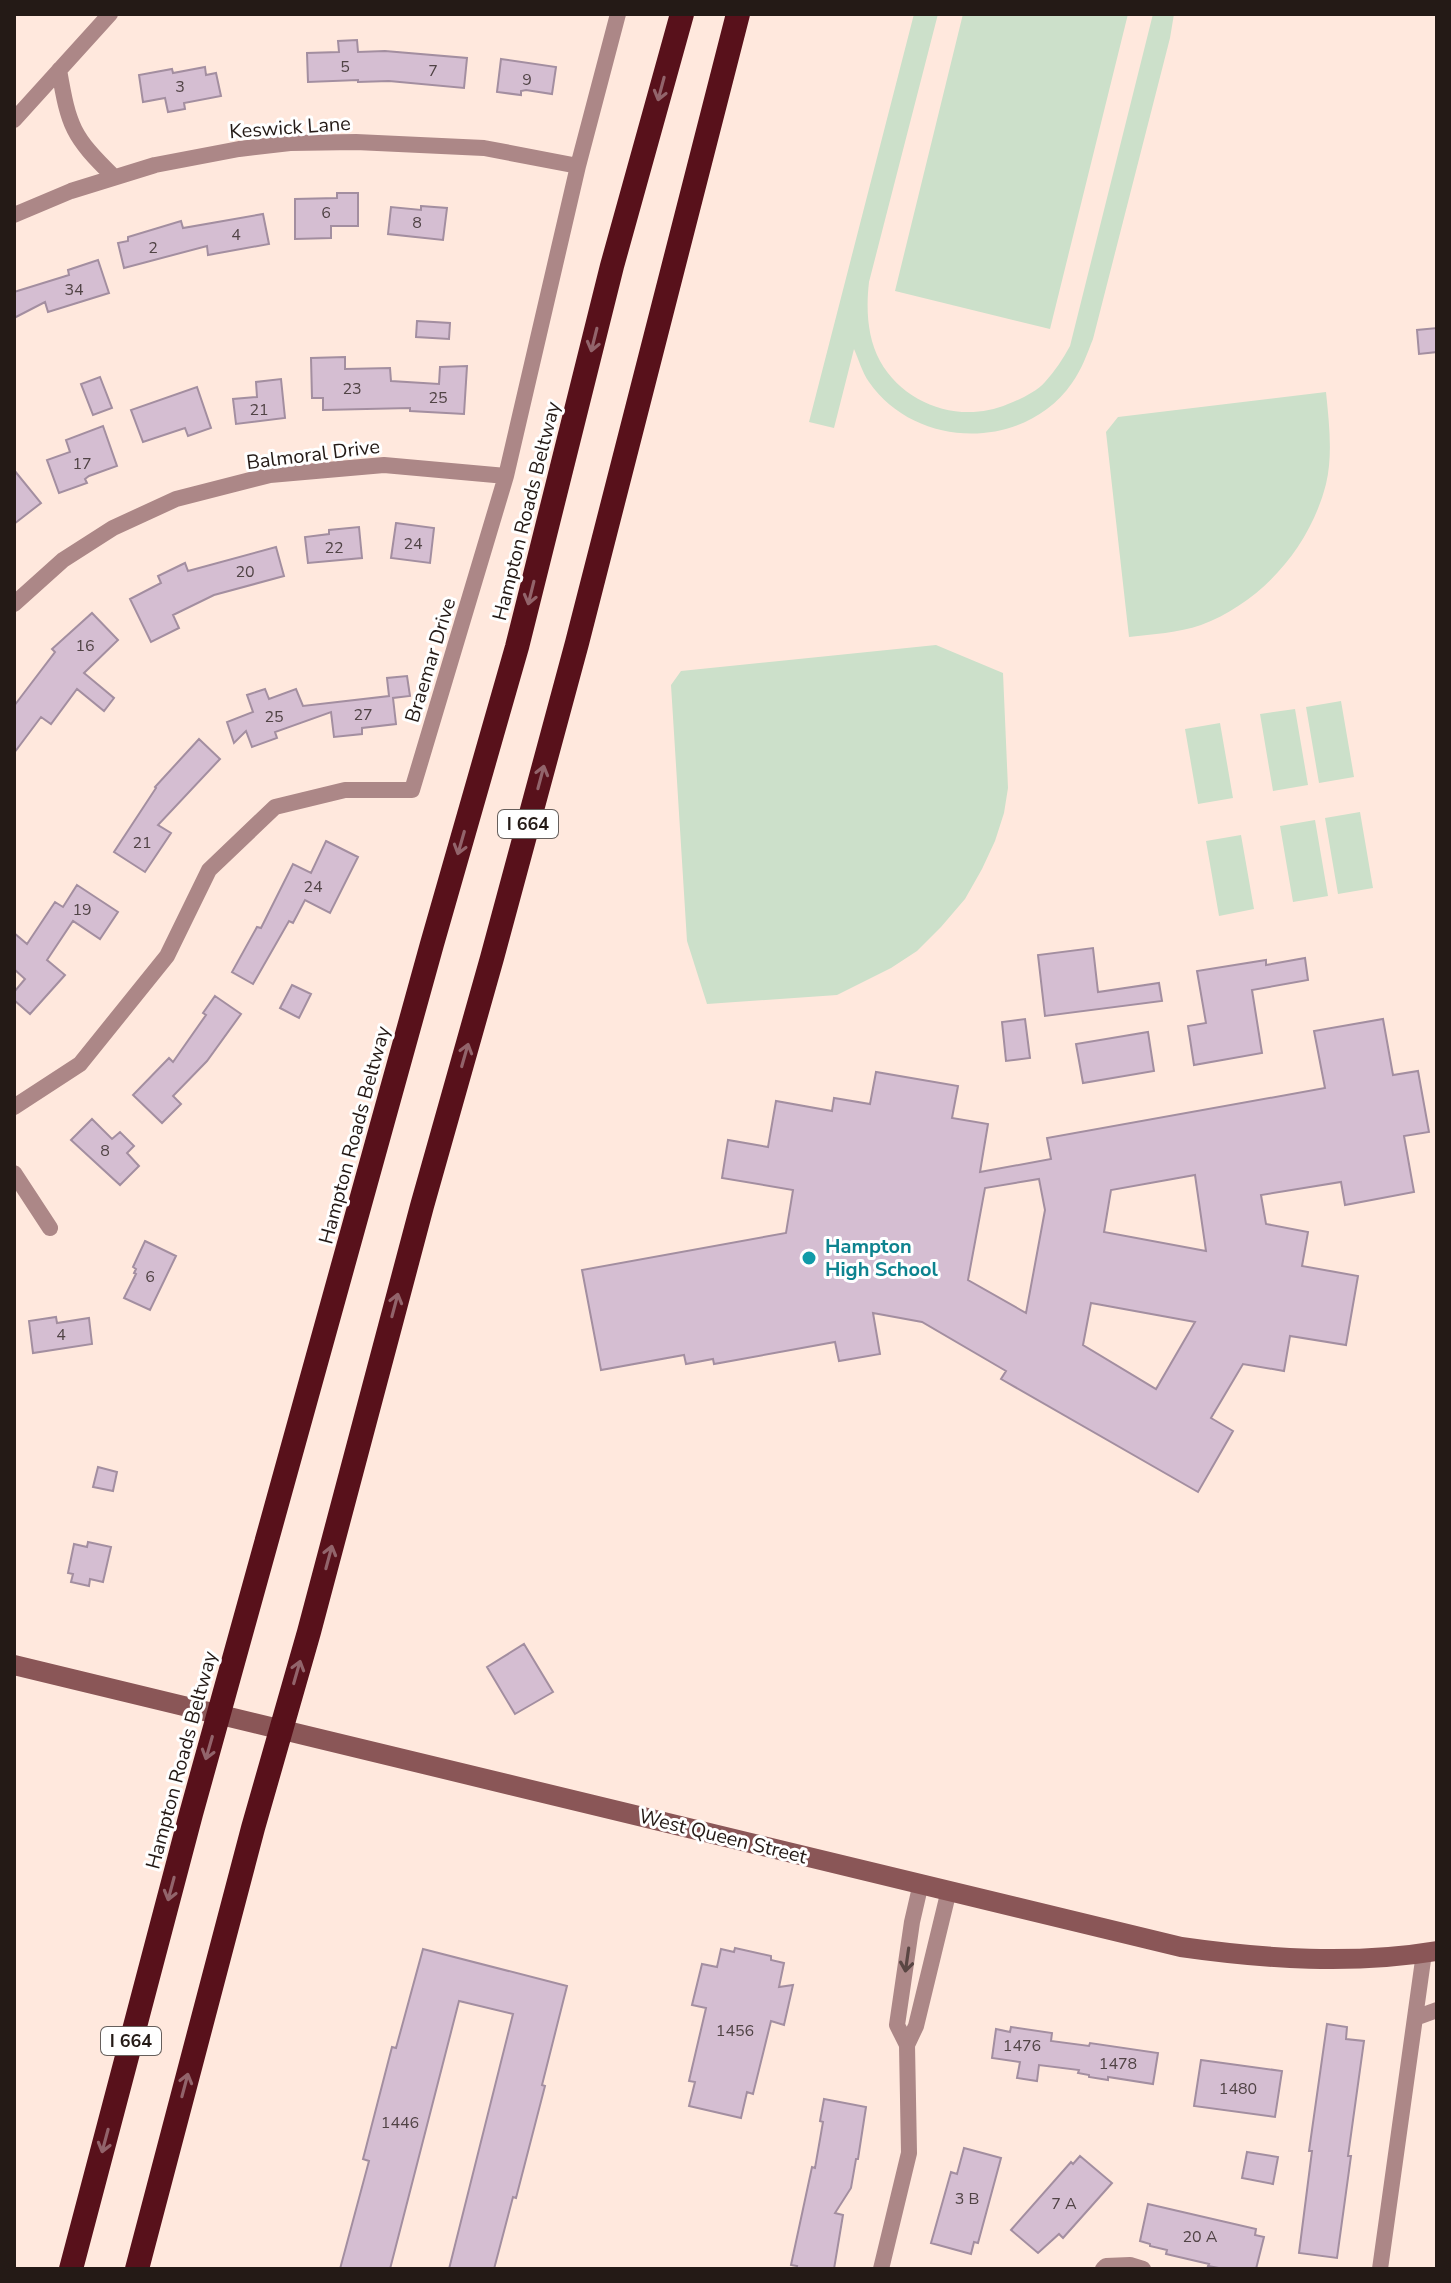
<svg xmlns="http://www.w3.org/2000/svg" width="1451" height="2283" font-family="'Nunito Sans',sans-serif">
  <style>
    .pitch { fill: #cce0ca }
    .building { fill: #d5bed2; stroke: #a38ea0; stroke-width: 2; fill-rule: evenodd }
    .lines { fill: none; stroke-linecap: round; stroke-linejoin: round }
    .minor { stroke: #ac8787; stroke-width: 16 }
    .secondary { stroke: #8a5657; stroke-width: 20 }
    .motorway { stroke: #58111b; stroke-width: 24 }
    .oneway { stroke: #92646b }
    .oneway2 { stroke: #5a4643 }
    .culture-dot { fill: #0f9aa8; stroke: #fff; stroke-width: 3 }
    .labels { text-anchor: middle; stroke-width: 6; stroke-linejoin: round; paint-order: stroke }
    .number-label { font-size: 16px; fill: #504345 }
    .shield { fill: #fff; stroke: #665f5c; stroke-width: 2 }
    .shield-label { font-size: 18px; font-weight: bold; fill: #241a16 }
    .street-label { font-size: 20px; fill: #241a16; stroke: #fff }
    .culture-label { font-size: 20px; font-weight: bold; fill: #0d838f; stroke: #fff; text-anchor: start }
  </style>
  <rect width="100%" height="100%" fill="#ffe8dd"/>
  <path class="pitch" d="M914,14h24l-69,268c-3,26 -2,55 11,79 25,45 82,63 128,43 13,-5 28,-12 37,-22 10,-11 18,-23 25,-36l83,-332h21l-4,24 -77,301c-6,15 -11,30 -21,44 -47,68 -156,67 -203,-1 -7,-10 -10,-22 -15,-33l-20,79 -25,-6z
    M963,14h165l-78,315 -155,-38z
    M1326,392c3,30 7,63 0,92 -16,63 -64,118 -125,141 -23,8 -48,9 -72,12l-23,-205 12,-15z
    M936,645l67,28 5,115 -4,25 -9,28 -13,28 -17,30 -24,28 -24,24 -26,17 -54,27 -130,9 -20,-63 -16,-256 10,-14z
    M1341,701l13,76 -35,6 -13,-76z
    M1295,709l13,76 -35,6 -13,-77z
    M1220,723l13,75 -35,6 -13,-75z
    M1360,812l13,76 -35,6 -13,-76z
    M1315,820l13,76 -35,6 -13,-76z
    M1241,835l13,74 -35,7 -13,-75z"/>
  <path class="building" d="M357,40l1,12 27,-1 82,7 -3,30 -75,-7 -31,1v-2l-50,2 -1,-29 32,-1 -1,-11z
    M501,59l55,8 -4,27 -26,-4 -5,1v4l-24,-3z
    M205,67l1,8 10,-2 5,23 -37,7 1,6 -17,3 -3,-14 -22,4 -4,-27 33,-6 1,4z
    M337,193h21v33h-27v12l-36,1v-40l42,-1z
    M421,206l26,2 -4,32 -55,-6 3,-27 30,3z
    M263,214l6,30 -61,11 -1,-9 -83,22 -6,-25 10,-2v-4l53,-16 2,7z
    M98,260l11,33 -61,19 -3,-10 -31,16v-26l55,-17 -1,-5z
    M417,321l33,2 -1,16 -33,-2z
    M1437,328v24l-18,2 -2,-24z
    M345,357v12l45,-1 1,13 48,3 1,-17 27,-1 -3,48 -54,-3v-3l-87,2v-12h-11l-1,-40z
    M100,377l12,31 -19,7 -12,-31z
    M281,379l4,39 -49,6 -3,-25 24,-2 -1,-15z
    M197,387l14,41 -23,8 -3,-8 -42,14 -12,-32z
    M103,426l14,40 -28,10 -4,3 2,4 -28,10 -12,-33 23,-8 -4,-12z
    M14,470l27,33 -27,21z
    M396,523l38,5 -4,35 -39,-5z
    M359,527l3,31 -54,5 -3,-26 24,-3v-4z
    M276,547l8,29 -70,19 -41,20 6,13 -28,14 -21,-43 31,-16 -3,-7 27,-13 3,8z
    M92,613l26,27 -34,33 30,25 -10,13 -27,-22 -26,35 -10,-7 -27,36v-47l41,-54 -3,-3z
    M407,676l3,20 -17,2 3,26 -34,4v6l-28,3 -3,-25 -56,20 2,6 -25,9 -6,-16 -12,12 -7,-21 26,-10 -6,-17 18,-6 4,10 27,-10 7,17 86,-10 -2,-18z
    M199,739l21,20 -62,66 13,8 -26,39 -31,-20 42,-64 -1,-1z
    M326,841l32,16 -28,56 -25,-13 -12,23 -4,-2 -36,63 -21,-12 25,-45 4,1 32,-64 18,9z
    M77,885l41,27 -18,27 -27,-18 -26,39 18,15 -35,39 -16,-14v-8l11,-13 -11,-10v-36l13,11 28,-42 8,5z
    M1093,948l5,44 61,-9 3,18 -117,15 -7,-61z
    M1305,958l3,22 -56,10 10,63 -68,12 -6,-39 18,-3 -9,-52 69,-11v5z
    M292,985l19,9 -12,24 -19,-10z
    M215,996l26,18 -34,47 -34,35 8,8 -19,19 -29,-28 36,-37 4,4 33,-47 -3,-2z
    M1025,1019l5,39 -24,3 -4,-39z
    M1383,1019l10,56 25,-4 11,61 -25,4 10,56 -69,13 -4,-23 -80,13 5,29 42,8 -6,34 56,10 -12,69 -56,-9 -6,35 -41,-7 -32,54 22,13 -35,61 -197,-113 5,-8 -84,-49 -49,-9 7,41 -41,7 -4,-19 -121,22 -1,-5 -27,5 -2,-9 -83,15 -19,-100 204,-37 7,-43 -71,-12 6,-38 40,7 8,-46 56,10 2,-13 36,6 6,-32 82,14 -6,32 36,6 -8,48 71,-13 -4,-21 278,-50 -11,-57zM1195,1175l11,76 -102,-19 7,-42zM1039,1179l6,31 -19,103 -58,-33 17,-92zM1091,1303l104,19 -39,67 -73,-44z
    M1148,1032l6,39 -71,12 -7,-39z
    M92,1119l20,20 8,-7 14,14 -7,7 12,13 -19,19 -49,-45z
    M145,1241l31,15 -26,54 -26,-12 12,-24 -2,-1 2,-4 -3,-2z
    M56,1317l1,6 32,-5 3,26 -59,9 -4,-32z
    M98,1467l19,5 -4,19 -20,-4z
    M88,1542l23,5 -8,35 -13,-3 -1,7 -18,-4 2,-8 -5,-1 6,-29 13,3z
    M524,1644l29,48 -38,22 -28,-47z
    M735,1948l36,8v4l13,3 -5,24 14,-2 -9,40 -13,-4 -18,73 -6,-2 -6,26 -52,-12 6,-24 -6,-1 17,-73 -14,-3 10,-41 15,3 4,-18 13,3z
    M423,1949l144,37 -25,99 3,1 -29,112 -3,-1 -19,72h-45l64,-255 -54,-13 -69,268h-50l29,-108 -6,-2 29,-112 4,1z
    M1327,2024l20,3 -1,12 18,2 -16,115h3l-14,102 -38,-5 13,-102h-3z
    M1011,2027l41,6 -1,8 38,5 1,-3 68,10 -5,31 -45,-7v3l-19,-3v-2l-11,-2 1,-3 -40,-5 -2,16 -20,-3 3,-16 -28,-4 4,-29 14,3z
    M1201,2060l81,11 -7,46 -81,-11z
    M824,2099l42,8 -8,52h-2l-5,29 -16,25 8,2 -9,54h-38l1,-3 -6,-1 21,-98 3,1 8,-46 -3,-1z
    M964,2148l37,10 -23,85 -4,-1 -3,12 -40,-11 20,-71 6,2z
    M1247,2152l31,5 -5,27 -31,-6z
    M1080,2156l32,27 -49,55 -4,-4 -21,19 -27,-23 60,-68 2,2z
    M1148,2204l108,25 -1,6 9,2 -8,32h-32l-16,-3 1,-2 -43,-10 1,-4 -17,-4v-2l-10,-3z"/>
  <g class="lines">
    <path class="minor" d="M59,70c10,57 13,66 55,107
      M14,120l96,-106
      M14,215l57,-24 84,-26 84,-16 51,-6 66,-1 128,6 94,18
      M14,604l49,-44 50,-32 63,-29 94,-24 114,-10 122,11
      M14,1107l66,-43 87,-108 42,-86 66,-63 70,-17h67l94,-314 72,-310 40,-152
      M14,1173l36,55
      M921,1883l-9,39 -15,103 10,20 9,-19 33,-136
      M1415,2018l22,-8
      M881,2269l28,-116 -2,-108
      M1103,2269l3,-3 24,-1 13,4
      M1380,2269l44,-316"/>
    <path class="secondary" d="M14,1665l1167,282c84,12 172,18 256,4"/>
    <path class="motorway" d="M71,2269l120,-455 241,-870 85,-297 95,-381 70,-252
      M137,2269l116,-441 56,-196 113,-426 70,-248 85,-315 161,-629"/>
  </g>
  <defs><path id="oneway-shaft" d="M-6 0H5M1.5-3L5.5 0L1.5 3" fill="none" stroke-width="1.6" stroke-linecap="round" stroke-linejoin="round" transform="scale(2)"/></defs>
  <g class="oneway">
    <use href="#oneway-shaft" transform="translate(661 89) rotate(105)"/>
    <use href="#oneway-shaft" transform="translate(594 340) rotate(104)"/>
    <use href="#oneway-shaft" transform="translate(531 593) rotate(104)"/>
    <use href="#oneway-shaft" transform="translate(541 777) rotate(-75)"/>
    <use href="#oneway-shaft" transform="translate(461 843) rotate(106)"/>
    <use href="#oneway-shaft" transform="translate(465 1055) rotate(-74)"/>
    <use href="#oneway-shaft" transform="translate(395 1305) rotate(-75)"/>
    <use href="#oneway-shaft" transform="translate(329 1557) rotate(-75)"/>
    <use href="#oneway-shaft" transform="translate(297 1672) rotate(-74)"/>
    <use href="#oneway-shaft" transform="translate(209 1748) rotate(106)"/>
    <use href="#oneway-shaft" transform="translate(171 1889) rotate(105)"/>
    <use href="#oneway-shaft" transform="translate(185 2085) rotate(-75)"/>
    <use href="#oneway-shaft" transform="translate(105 2141) rotate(105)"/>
  </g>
  <use class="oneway2" href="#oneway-shaft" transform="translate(907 1960) rotate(98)"/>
  <circle class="culture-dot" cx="809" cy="1258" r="8"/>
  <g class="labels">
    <g class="number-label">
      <text x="345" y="72">5</text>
      <text x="433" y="76">7</text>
      <text x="527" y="85">9</text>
      <text x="180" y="92">3</text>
      <text x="326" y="218">6</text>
      <text x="417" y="228">8</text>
      <text x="236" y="240">4</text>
      <text x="153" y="253">2</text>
      <text x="74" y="295">34</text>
      <text x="352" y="394">23</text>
      <text x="438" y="403">25</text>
      <text x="259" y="415">21</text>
      <text x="82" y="469">17</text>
      <text x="413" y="549">24</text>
      <text x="334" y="553">22</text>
      <text x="245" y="577">20</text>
      <text x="85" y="651">16</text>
      <text x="363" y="720">27</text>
      <text x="274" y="722">25</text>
      <text x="142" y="848">21</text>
      <text x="313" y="892">24</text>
      <text x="82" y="915">19</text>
      <text x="105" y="1156">8</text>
      <text x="150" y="1282">6</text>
      <text x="61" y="1340">4</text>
      <text x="735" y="2036">1456</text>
      <text x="1022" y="2051">1476</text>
      <text x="1118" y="2069">1478</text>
      <text x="1238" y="2094">1480</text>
      <text x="400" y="2128">1446</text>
      <text x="967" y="2204">3 B</text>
      <text x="1064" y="2209">7 A</text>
      <text x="1200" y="2242">20 A</text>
    </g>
    <g class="shield">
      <rect x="498" y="810" width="60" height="28" rx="6"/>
      <rect x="101" y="2027" width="60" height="28" rx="6"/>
    </g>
    <g class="shield-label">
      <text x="528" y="830">I 664</text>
      <text x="131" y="2047">I 664</text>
    </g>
    <g class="street-label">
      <text transform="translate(290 127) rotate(-4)" y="7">Keswick Lane</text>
      <text transform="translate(313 454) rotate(-7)" y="7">Balmoral Drive</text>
      <text transform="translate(526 511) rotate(-76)" y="7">Hampton Roads Beltway</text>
      <text transform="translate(430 660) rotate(-73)" y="7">Braemar Drive</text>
      <text transform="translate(354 1135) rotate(-75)" y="7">Hampton Roads Beltway</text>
      <text transform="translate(181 1760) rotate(-75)" y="7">Hampton Roads Beltway</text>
      <text transform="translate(723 1836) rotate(14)" y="7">West Queen Street</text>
    </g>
    <g class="culture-label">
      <text x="825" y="1253">Hampton<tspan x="825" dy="23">High School</tspan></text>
    </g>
  </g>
  <rect width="1451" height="2283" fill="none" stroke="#241a16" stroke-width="32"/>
</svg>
